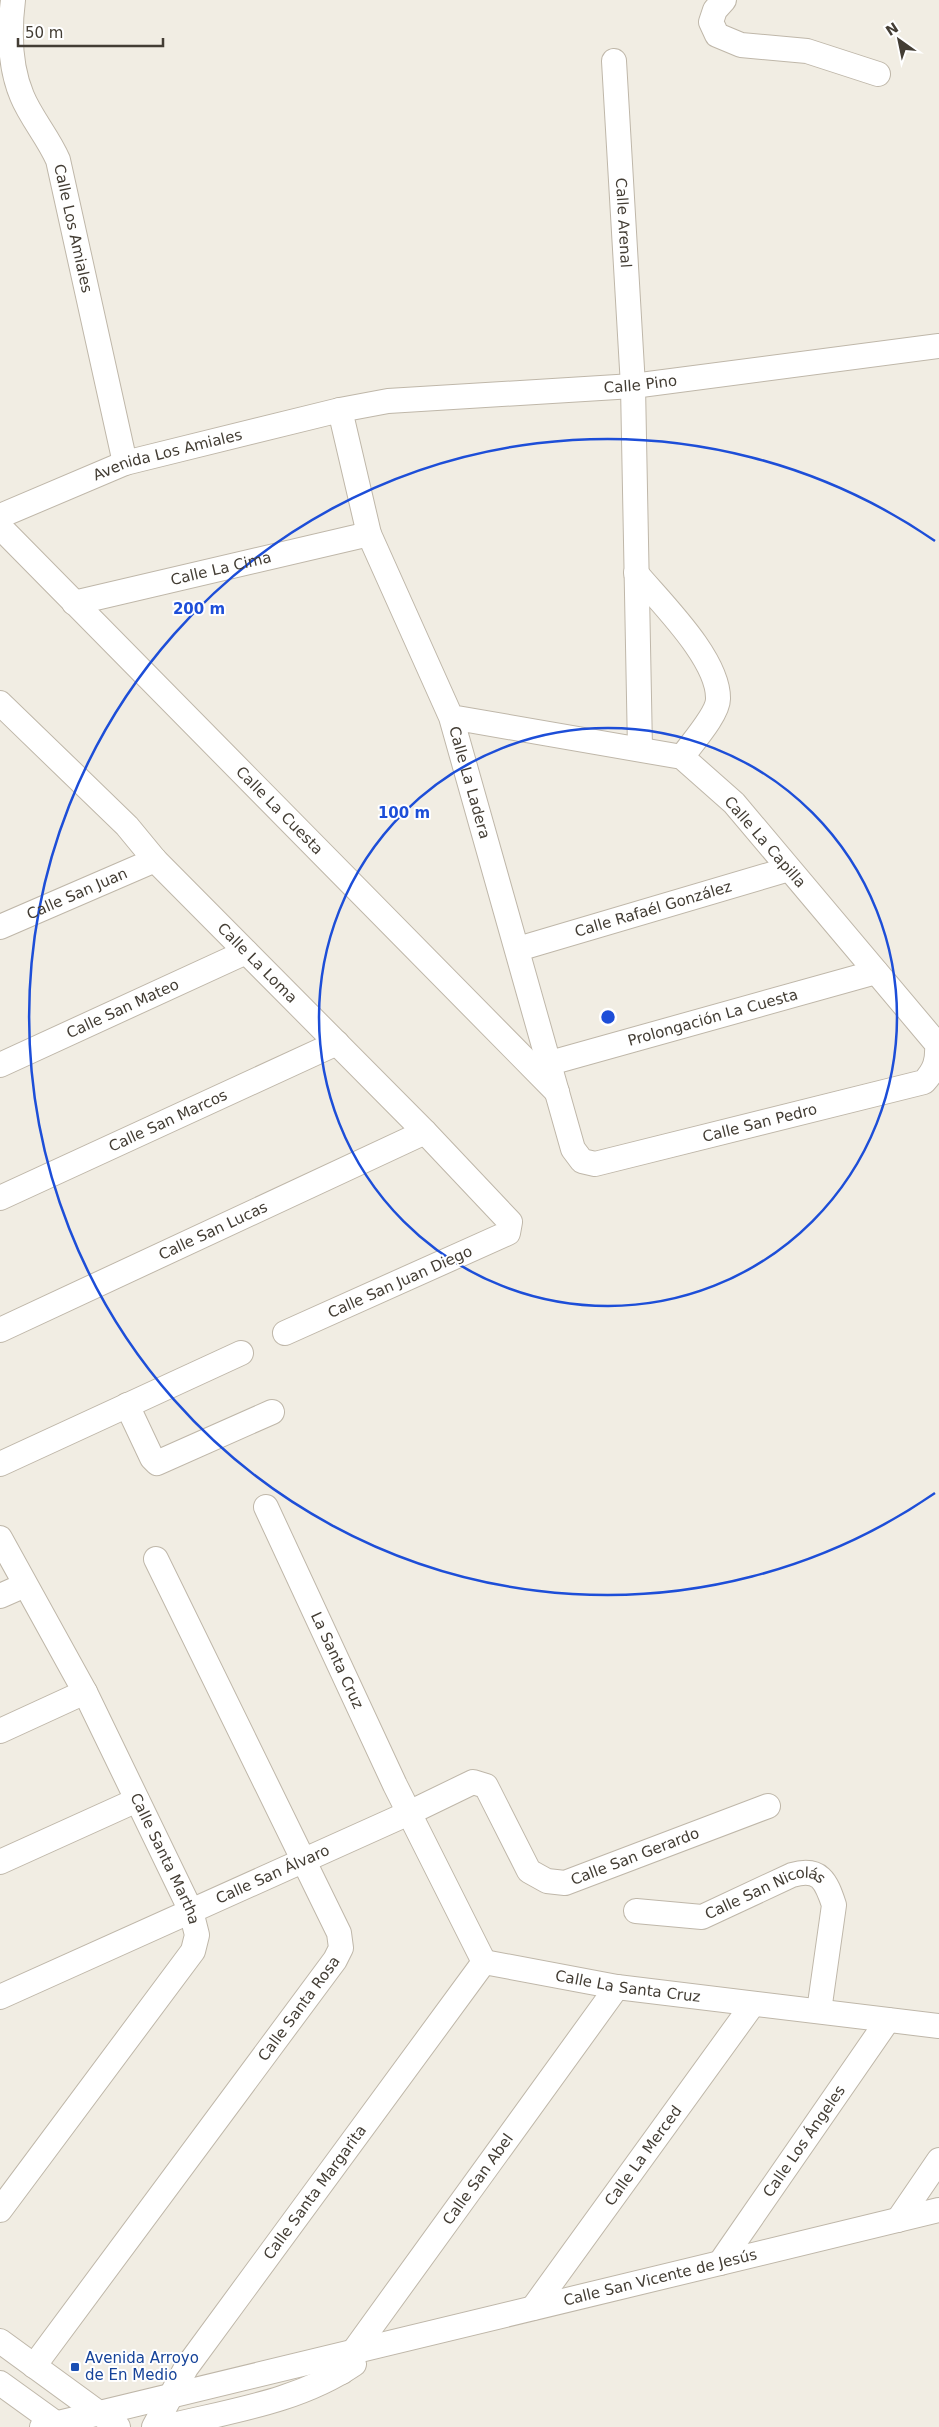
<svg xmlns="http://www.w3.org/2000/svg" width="939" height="2427" font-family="'DejaVu Sans',sans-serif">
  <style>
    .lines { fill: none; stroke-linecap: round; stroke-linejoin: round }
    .minor-casing { stroke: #bfb7a9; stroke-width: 26 }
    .minor { stroke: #fff; stroke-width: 24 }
    .ring { fill: none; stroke: #1d4ed8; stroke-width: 2.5 }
    .transit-dot { fill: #1a4fb4; stroke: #fff; stroke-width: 2 }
    .labels { text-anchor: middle; stroke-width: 4; stroke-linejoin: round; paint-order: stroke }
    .street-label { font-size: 15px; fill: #433d34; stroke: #fff }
    .transit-label { font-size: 15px; fill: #164399; stroke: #fff; text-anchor: start }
    .centre { fill: #1d4ed8; stroke: #fff; stroke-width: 2.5 }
    .ring-label { font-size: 15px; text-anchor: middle; font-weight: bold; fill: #1d4ed8; stroke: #fff; stroke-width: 4; stroke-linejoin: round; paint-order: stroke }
  </style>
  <rect width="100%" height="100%" fill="#f1ede3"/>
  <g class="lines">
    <g class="minor-casing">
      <g id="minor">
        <path id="s1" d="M13,0c-4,32 -4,65 9,96 9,22 26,41 36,64l67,303"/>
        <path d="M724,0l-9,10 -4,12 6,13 24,10 66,6 71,23"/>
        <path id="s2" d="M614,61l19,325 7,363"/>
        <path id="s3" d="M340,410l29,124 82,183 122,432 9,12 13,3 329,-82c11,-12 14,-21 13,-38l-203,-241 -52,-46 -231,-40"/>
        <path id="s4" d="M0,516l125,-53 215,-53 48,-9 245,-15 306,-40"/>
        <path id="s5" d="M0,527l557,565"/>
        <path d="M636,573c25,30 83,86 82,126 0,15 -27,45 -36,58"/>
        <path id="s6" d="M74,603l295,-69"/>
        <path id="s7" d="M0,703l127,123 28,34 270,272 85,90 -2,11 -223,100"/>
        <path id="s8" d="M0,927l155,-67"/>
        <path id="s9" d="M518,949l271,-80"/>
        <path id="s10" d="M550,1063l326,-91"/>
        <path id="s11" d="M0,1065l246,-113"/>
        <path id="s12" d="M0,1198l337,-155"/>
        <path id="s13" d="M0,1330l425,-198"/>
        <path d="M127,1405l25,53 5,5 115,-51"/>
        <path d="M0,1464l241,-111"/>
        <path id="s14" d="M266,1507l129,278 89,177"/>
        <path id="s15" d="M0,1538l85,154 106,219 6,24 -4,16 -193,259"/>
        <path d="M0,1596l25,-11"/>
        <path d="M0,1731l85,-39"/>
        <path d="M0,1862l137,-62"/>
        <path id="s16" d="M636,1911l66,6 90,-42c28,-8 34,6 42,30l-15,106"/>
        <path id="s17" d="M484,1962l133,25 322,39"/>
        <path id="s18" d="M0,1997l409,-184 64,-31 13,4 43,85 18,10 18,2 203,-77"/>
        <path d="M898,2220l41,-60"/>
        <path id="s19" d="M720,2263l168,-243"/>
        <path id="s20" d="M533,2308l220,-304"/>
        <path d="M0,2341l118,86"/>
        <path id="s21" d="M34,2366l301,-406 6,-12 -2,-15 -183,-374"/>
        <path id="s22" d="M342,2372l11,-20 264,-365"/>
        <path d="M0,2383l61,44"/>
        <path id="s23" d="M42,2427l897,-217"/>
        <path id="s24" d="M154,2427l32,-59 298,-406"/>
        <path d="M165,2427c64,-16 133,-25 189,-63"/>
      </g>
    </g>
    <use href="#minor" class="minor"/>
  </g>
  <g class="ring">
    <circle cx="608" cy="1017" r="289"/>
    <path d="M935 1493A578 578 0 1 1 935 541"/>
  </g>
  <rect class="transit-dot" x="70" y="2362" width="10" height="10" rx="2.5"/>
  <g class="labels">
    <g class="street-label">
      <text dy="5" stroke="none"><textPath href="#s2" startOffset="162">Calle Arenal</textPath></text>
      <text dy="5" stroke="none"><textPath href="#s1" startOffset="241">Calle Los Amiales</textPath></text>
      <text dy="5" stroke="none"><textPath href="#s4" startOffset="659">Calle Pino</textPath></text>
      <text dy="5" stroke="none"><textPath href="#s4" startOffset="179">Avenida Los Amiales</textPath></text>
      <text dy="5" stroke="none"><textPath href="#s6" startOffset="151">Calle La Cima</textPath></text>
      <text dy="5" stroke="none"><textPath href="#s3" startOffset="396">Calle La Ladera</textPath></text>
      <text dy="5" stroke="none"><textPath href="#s5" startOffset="398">Calle La Cuesta</textPath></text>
      <text transform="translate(765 842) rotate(49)" y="5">Calle La Capilla</text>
      <text dy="5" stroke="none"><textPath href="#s8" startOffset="84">Calle San Juan</textPath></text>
      <text dy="5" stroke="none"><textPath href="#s9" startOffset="141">Calle Rafaél González</textPath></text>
      <text dy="5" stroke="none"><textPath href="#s7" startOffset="366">Calle La Loma</textPath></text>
      <text dy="5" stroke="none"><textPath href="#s11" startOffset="135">Calle San Mateo</textPath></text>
      <text dy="5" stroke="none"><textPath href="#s10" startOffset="169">Prolongación La Cuesta</textPath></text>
      <text dy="5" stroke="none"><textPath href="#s12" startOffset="185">Calle San Marcos</textPath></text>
      <text dy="5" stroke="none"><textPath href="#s3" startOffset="975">Calle San Pedro</textPath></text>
      <text dy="5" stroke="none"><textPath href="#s13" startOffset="235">Calle San Lucas</textPath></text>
      <text transform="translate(400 1282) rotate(-24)" y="5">Calle San Juan Diego</text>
      <text dy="5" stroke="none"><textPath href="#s14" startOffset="169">La Santa Cruz</textPath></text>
      <text dy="5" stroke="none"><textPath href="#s18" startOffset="742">Calle San Gerardo</textPath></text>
      <text dy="5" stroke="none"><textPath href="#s15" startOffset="361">Calle Santa Martha</textPath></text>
      <text dy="5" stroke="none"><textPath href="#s18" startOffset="299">Calle San Álvaro</textPath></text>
      <text dy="5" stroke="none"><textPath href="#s16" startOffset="135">Calle San Nicolás</textPath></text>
      <text dy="5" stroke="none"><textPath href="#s17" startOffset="146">Calle La Santa Cruz</textPath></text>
      <text dy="5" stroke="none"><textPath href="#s21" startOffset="445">Calle Santa Rosa</textPath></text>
      <text dy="5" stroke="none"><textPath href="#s19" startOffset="148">Calle Los Ángeles</textPath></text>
      <text dy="5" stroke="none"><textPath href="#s20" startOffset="188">Calle La Merced</textPath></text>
      <text dy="5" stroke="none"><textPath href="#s22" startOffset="236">Calle San Abel</textPath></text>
      <text dy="5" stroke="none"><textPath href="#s24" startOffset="285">Calle Santa Margarita</textPath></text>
      <text dy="5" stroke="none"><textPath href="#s23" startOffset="636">Calle San Vicente de Jesús</textPath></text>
    </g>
    <g class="transit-label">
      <text x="85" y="2363">Avenida Arroyo<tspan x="85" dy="17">de En Medio</tspan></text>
    </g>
  </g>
  <circle cx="608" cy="1017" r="8" class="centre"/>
  <g class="ring-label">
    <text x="199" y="614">200 m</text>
    <text x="404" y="818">100 m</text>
  </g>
  <g transform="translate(899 40) rotate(327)" stroke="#ffffff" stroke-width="4" paint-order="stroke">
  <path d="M0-4L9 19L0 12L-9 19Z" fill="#433d34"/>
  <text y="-8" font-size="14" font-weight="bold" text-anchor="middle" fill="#433d34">N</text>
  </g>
  <path d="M18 38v8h145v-8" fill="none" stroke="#433d34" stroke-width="2.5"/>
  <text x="25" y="38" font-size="15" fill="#433d34" stroke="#ffffff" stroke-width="4" paint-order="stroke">50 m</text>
</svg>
